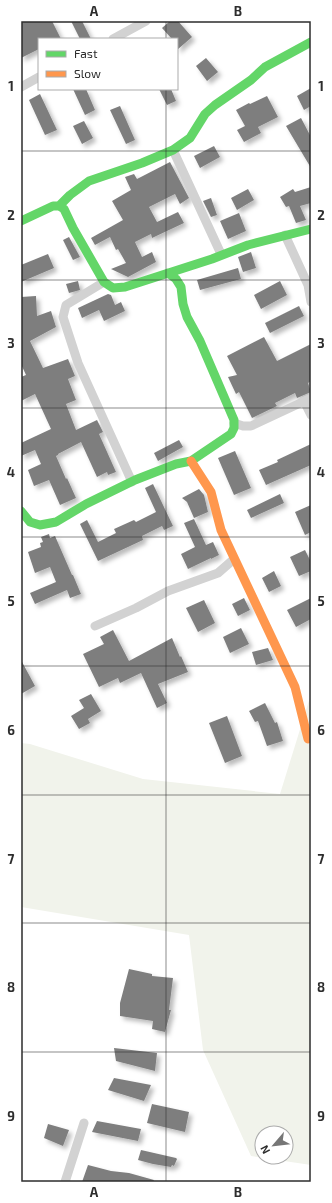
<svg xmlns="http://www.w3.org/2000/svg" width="332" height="1203" font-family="'Exo 2',sans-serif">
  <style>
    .green { fill: #f1f3eb; fill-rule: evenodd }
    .building { fill: #7e7e7e; filter: url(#shadow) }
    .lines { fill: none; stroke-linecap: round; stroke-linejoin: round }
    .street { stroke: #d2d2d2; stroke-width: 9 }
    .fast { stroke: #63d668; stroke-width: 9 }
    .slow { stroke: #ff974d; stroke-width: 9 }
    .grid { fill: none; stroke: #2d2d2d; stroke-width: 1; stroke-opacity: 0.55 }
    .neatline { fill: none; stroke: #2d2d2d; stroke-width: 1.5 }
    .grid-label { font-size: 13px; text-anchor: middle; font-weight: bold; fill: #2d2d2d }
  </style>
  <defs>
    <filter id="shadow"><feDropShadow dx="3.5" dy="3.5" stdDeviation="2" flood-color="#0004"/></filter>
  </defs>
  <rect width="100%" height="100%" fill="#fff"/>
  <path class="green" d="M311,694v471l-60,-9 -48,-106 -14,-115 -168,-28v-164l9,1 113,35 137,15zM262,1133h24v24h-24z"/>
  <path class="building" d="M21,21h31l9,18h-22v10l-18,9z
    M71,21h11l9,18h-11z
    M170,21h8l14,16 -15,13v-11h-5l-10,-11z
    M206,58l12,14 -11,9 -11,-15z
    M311,88v18l-7,4 -7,-14z
    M73,89h13l9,21 -10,5z
    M159,89h12l5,12 -9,4z
    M40,94l17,36 -12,5 -16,-35z
    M267,96l11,21 -20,10 3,6 -17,9 -7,-12 8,-4 -9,-16 13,-7 1,1z
    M120,106l15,34 -9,4 -16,-34z
    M301,118l10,19v31l-25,-42z
    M84,121l9,17 -11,6 -9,-18z
    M214,146l6,11 -20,11 -6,-12z
    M170,162l19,36 -9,6 -5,-10 -26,13 8,15 21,-10 6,11 -32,15 -1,-4 -16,8 7,15 10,-5 4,10 -28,15 -17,-8 15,-6 -8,-14 -2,1 -6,-13 -15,8 -4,-7 32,-18 -11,-19 19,-11 -6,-13 9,-3 3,5z
    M311,187v16l-11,3 6,14 -10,3 -7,-17 -3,1 -6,-10 13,-8 2,3z
    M248,189l6,11 -17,10 -6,-12z
    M211,198l6,17 -6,2 -8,-16z
    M239,213l7,18 -18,8 -8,-18z
    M69,237l11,20 -7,3 -10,-20z
    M251,252l5,16 -13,4 -5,-15z
    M48,254l6,14 -33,14v-17z
    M238,268l3,11 -41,11 -3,-10z
    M78,281l2,9 -11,3 -3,-9z
    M280,281l7,14 -26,14 -7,-14z
    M108,294l3,1 4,10 6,-3 4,9 -21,10 -5,-11 -17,8 -4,-10z
    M36,296l1,20 14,-5 5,16 -26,14 13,27 25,-9 7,17 -7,3 8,21 -10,4 10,26 21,-10 6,12 -4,2 17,38 -8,3 -1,-3 -10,5 -16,-35 -23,12v1l-2,1 10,23 1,-1 9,20 -16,7 -11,-25 -15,6 -6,-16 13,-6 -6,-14 -14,6v-13l30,-14 -16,-35 -14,7v-24l5,-2 -5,-11v-67z
    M299,306l5,10 -34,17 -5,-10z
    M264,337l13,24 34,-17v37l-3,2 3,9 -14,6 -2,-5 -20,10 2,3 -25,12 -13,-26 -3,2 -8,-17 9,-2 -10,-19z
    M179,440l4,7 -25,14 -4,-8z
    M311,444v21l-45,20 -7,-15 19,-8 -1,-2z
    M235,451l16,37 -17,7 -16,-37z
    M153,484l20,42 -9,4 -2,-4 -20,10 1,4 -45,21 -18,-37 7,-4 11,22 18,-9 -2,-4 20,-9 2,2 20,-10 -11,-24z
    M199,489l5,6 4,17 -14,6 -7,-16 -5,-4z
    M280,494l4,9 -33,15 -4,-8z
    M311,505v27l-6,3 -10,-23z
    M194,519l12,26 7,-3 6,13 -8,4v-1l-23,11 -7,-15 14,-7 -11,-24z
    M49,534l1,4 5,-2 17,39h1l8,19 -11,4 -3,-8 -32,14 -5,-11 26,-11 -6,-15 -15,6 -7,-21 13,-5 -1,-4 3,-1 -2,-5z
    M305,550l6,12v9l-12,5 -9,-19z
    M274,571l7,15 -12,6 -7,-14z
    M244,598l6,12 -12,6 -6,-12z
    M311,598v21l-15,8 -9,-17z
    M204,600l11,23 -17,9 -12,-24z
    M241,628l8,16 -19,9 -7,-16z
    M113,630l16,31 43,-23 8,19 1,-1 7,16 -30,12 9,19 -10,5 -16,-35 -21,10 -2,-5 -19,9 -16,-33 21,-10 -4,-7z
    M268,648l5,12 -17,5 -4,-13z
    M21,660l14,26 -14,8z
    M91,694l10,17 -13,8 2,4 -11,6 -8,-13 13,-8 -5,-8z
    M265,703l10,20 2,-1 6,19 -16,5 -9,-25 -3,1 -6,-11z
    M227,716l15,40 -17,7 -16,-40z
    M129,969l23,5v2l21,2 -4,32h2l-6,22 -13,-3 1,-8 -33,-5v-13z
    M114,1048l43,5 -2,18 -39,-10z
    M114,1078l37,7 -7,16 -36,-11z
    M152,1104l37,8 -4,20 -38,-9z
    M97,1121l44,8 -3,12 -46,-9z
    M48,1124l21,6 -6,16 -19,-8z
    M141,1150l35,8 1,1 -3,7 -2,-1 -1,2 -18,-3 -15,-4z
    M88,1165l23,6 18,2 25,7 -1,2h-71z"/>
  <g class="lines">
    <path class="street" d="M113,39l33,-18
      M21,87l18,-10
      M173,150l48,104
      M285,235l23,50 3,17
      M104,282l-38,23 -3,12 15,46 54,119
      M304,401l7,14
      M234,423l9,3h8l60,-28
      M95,626l41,-18 32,-17 50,-18 16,-14
      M65,1182l19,-59"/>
    <path class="fast" d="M59,206l11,-11 19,-14 53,-18 31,-13 17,-12 15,-24 10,-9 36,-25 14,-13 46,-25
      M21,221l32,-15h6l5,3 9,19 31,54 9,6 12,-1 87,-28 36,-14 63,-16
      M21,511l9,11 10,3 16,-3 30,-18 49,-24 41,-16 15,-3 40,-27 3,-6v-8l-34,-79 -13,-24 -4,-13 -2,-17 -5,-8 -8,-6"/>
    <path class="slow" d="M191,461l20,31 10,38 74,157 13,52"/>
  </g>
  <path class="grid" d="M166,21v18M166,89v1093M21,151h290M21,280h290M21,408h290M21,537h290M21,666h290M21,795h290M21,923h290M21,1052h290"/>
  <rect width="332" height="1203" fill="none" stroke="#ffffff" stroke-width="44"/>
  <rect x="38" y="38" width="140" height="52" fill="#ffffff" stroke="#ababab"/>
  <rect x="46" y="51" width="20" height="6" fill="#63d668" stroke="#ababab"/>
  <text x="74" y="58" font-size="12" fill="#2d2d2d">Fast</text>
  <rect x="46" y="71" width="20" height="6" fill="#ff974d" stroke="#ababab"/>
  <text x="74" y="78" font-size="12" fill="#2d2d2d">Slow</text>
  <g transform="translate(274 1145) rotate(242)"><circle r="19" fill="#ffffff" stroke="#ababab"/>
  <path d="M0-3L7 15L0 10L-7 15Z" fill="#767676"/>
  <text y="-6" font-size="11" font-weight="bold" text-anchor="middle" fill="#2d2d2d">N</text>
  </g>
  <rect x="22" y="22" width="288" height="1159" class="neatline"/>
  <g class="grid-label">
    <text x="94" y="16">A</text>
    <text x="238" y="16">B</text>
    <text x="11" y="91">1</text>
    <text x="321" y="91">1</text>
    <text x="11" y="220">2</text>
    <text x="321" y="220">2</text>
    <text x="11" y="348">3</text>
    <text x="321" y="348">3</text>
    <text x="11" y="477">4</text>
    <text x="321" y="477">4</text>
    <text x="11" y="606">5</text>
    <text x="321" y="606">5</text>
    <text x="11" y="735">6</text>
    <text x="321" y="735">6</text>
    <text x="11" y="864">7</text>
    <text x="321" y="864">7</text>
    <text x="11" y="992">8</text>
    <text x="321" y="992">8</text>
    <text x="11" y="1121">9</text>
    <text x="321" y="1121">9</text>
    <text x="94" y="1197">A</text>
    <text x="238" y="1197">B</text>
  </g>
</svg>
